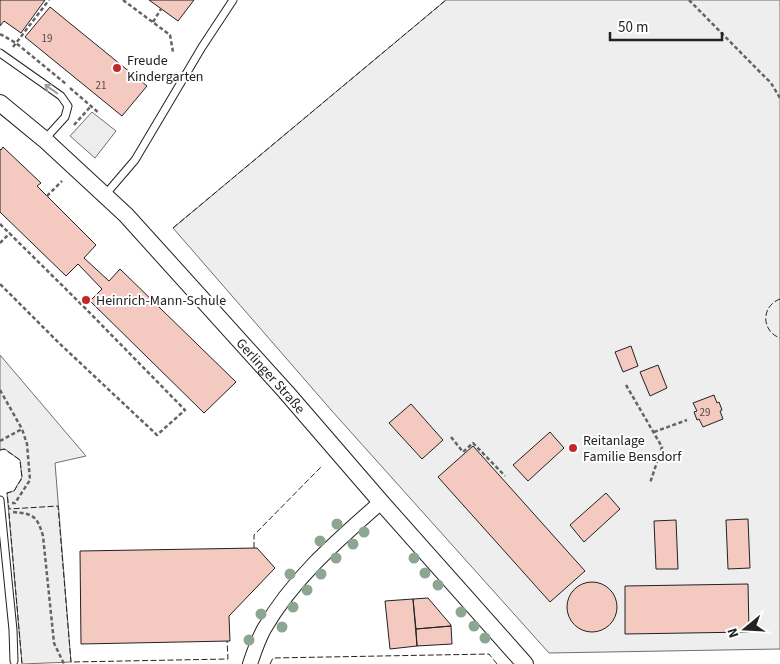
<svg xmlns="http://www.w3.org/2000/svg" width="780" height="664" font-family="'Source Sans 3',sans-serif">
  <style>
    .green { fill: #eee; stroke: #6f6f6f }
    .parking { fill: #ededed; stroke: #6f6f6f }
    .building { fill: #f3c9c0; stroke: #222 }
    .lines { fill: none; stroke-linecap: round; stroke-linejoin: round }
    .service-casing { stroke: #222; stroke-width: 9 }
    .minor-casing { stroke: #222; stroke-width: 16 }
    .tertiary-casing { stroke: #222; stroke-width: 18 }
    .path { stroke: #646464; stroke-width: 2.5; stroke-dasharray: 4 2.5; stroke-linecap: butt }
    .service { stroke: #fff; stroke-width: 7 }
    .minor { stroke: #fff; stroke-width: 14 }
    .tertiary { stroke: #fff; stroke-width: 16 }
    .fence { stroke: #222; stroke-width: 1; stroke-dasharray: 6 2.5; stroke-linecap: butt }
    .tree { fill: #8da692 }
    .oneway { stroke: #9c9c9c }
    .poi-dot { fill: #c62828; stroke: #fff; stroke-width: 2 }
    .labels { text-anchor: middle; stroke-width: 4; stroke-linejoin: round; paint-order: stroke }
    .number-label { font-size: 11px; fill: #564c4a }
    .poi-label { font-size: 14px; fill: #222; stroke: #fff; text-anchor: start }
    .street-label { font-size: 14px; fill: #222; stroke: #fff }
  </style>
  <rect width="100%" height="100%" fill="#fff"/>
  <path class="green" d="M446,0h334v649l-231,4 -217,-242 -159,-183z
    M0,355l86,101 -31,7 16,199 -49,2 -15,-171 7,-2 8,-14 -2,-17 -15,-11 -5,1z"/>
  <path class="parking" d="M92,112l24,19 -21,27 -25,-22z"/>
  <path class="building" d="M0,0h45l-24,33 -17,-12 -4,5z
    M149,0h45l-16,21z
    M50,7l97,79 -25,30 -97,-79z
    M3,147l38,36 -4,3 59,59 -12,13 25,23 11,-12 116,113 -32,31 -114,-112 12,-12 -24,-25 -12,12 -66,-64v-63l1,1z
    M631,346l7,20 -15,6 -8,-20z
    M658,365l9,23 -17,8 -10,-24z
    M714,395l3,8 2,-1 3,8 -2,1 3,8 -20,8 -4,-8 -2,1 -3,-8 3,-1 -4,-8z
    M411,404l32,36 -21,19 -33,-36z
    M550,432l14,16 -36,33 -15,-16z
    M473,446l112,125 -35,31 -112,-125z
    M606,493l14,16 -36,33 -14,-17z
    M748,519l2,49 -22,1 -2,-49z
    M676,520l2,49h-22l-2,-48z
    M257,548l18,20 -46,48 1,25 -149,3 -1,-93z
    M567 607a25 25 0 1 1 50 0a25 25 0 1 1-50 0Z
    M748,584l1,48 -124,2v-48z
    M428,598l23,27v1l-35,3 -3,-30z
    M413,599l4,47 -27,3 -5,-48z
    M451,626l1,18 -35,2 -1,-17z"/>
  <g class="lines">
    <g class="service-casing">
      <path id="service" d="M0,53l61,43 7,10 -3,11 -20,22
        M105,195l30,-35 67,-113 31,-47
        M0,500l13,130 1,31"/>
    </g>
    <g class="minor-casing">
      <path id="minor" d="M250,664c4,-12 8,-24 14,-35 29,-51 74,-89 117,-127"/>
    </g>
    <g class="tertiary-casing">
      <g id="tertiary">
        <path id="s1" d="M0,103l45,37 81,75 160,177 95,110 144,162"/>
      </g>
    </g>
    <path class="path" d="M123,0l47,35 3,17
      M689,0l69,70 13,13 9,15
      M153,22l8,-13
      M0,34l16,9 50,41
      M13,47l36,-47
      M70,88l29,25
      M74,125l17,-19
      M47,196l15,-15
      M0,224l86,85 99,101 -28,25 -98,-92 -59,-59
      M0,243l10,-10
      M626,385l36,62 -12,36
      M0,390l22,39
      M654,432l33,-12
      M451,437l12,15 10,-9 32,33
      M0,441l22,-12 5,15 3,36 -15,23h-3
      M13,512c21,2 24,4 30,24l11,107 10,21"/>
    <use href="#service" class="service"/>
    <use href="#minor" class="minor"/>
    <use href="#tertiary" class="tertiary"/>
    <path class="fence" d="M173,228l273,-228
      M780,299c-19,7 -19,32 0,39
      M0,450l4,-1 16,11 2,18 -8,13 -7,2 2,16 49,-3 13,156 157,-3 -1,-18
      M9,513l13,151
      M254,548v-13l67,-68
      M270,664l3,-6 216,-4 8,10"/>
  </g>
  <g class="tree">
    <circle cx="337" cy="524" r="5.5"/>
    <circle cx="364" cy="532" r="5.5"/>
    <circle cx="320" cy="541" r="5.5"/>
    <circle cx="353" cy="544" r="5.5"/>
    <circle cx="336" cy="558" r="5.5"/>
    <circle cx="414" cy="558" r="5.5"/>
    <circle cx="425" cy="573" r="5.5"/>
    <circle cx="290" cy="574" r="5.5"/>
    <circle cx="321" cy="574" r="5.5"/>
    <circle cx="438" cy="585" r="5.5"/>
    <circle cx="307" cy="590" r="5.5"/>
    <circle cx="293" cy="607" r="5.5"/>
    <circle cx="461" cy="612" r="5.5"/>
    <circle cx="261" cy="614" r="5.5"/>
    <circle cx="474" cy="626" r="5.5"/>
    <circle cx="282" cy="627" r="5.5"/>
    <circle cx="485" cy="638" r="5.5"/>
    <circle cx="249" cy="640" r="5.5"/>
  </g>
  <defs><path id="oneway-shaft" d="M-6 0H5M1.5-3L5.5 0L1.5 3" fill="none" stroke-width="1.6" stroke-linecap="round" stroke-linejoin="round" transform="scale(1.25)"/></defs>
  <use class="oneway" href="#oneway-shaft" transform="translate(51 89) rotate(-145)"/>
  <g class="poi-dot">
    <circle cx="117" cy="68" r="5"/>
    <circle cx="86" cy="300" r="5"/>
    <circle cx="573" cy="448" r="5"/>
  </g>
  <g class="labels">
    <g class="number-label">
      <text x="47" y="42">19</text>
      <text x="101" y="89">21</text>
      <text x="705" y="416">29</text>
    </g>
    <g class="poi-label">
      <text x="127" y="65">Freude<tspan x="127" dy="16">Kindergarten</tspan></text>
      <text x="96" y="305">Heinrich-Mann-Schule</text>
      <text x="583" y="445">Reitanlage<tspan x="583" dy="16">Familie Bensdorf</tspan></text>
    </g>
    <g class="street-label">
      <text dy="5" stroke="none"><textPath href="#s1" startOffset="385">Gerlinger Straße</textPath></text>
    </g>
  </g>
  <g transform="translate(745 629) rotate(252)" stroke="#ffffff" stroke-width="4" paint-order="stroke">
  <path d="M0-4L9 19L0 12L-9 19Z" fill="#222222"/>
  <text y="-8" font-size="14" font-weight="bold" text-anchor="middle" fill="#222222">N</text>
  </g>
  <path d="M610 32v8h112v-8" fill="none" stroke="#222222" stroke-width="2.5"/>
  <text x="618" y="32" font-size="15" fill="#222222" stroke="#ffffff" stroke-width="4" paint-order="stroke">50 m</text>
</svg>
